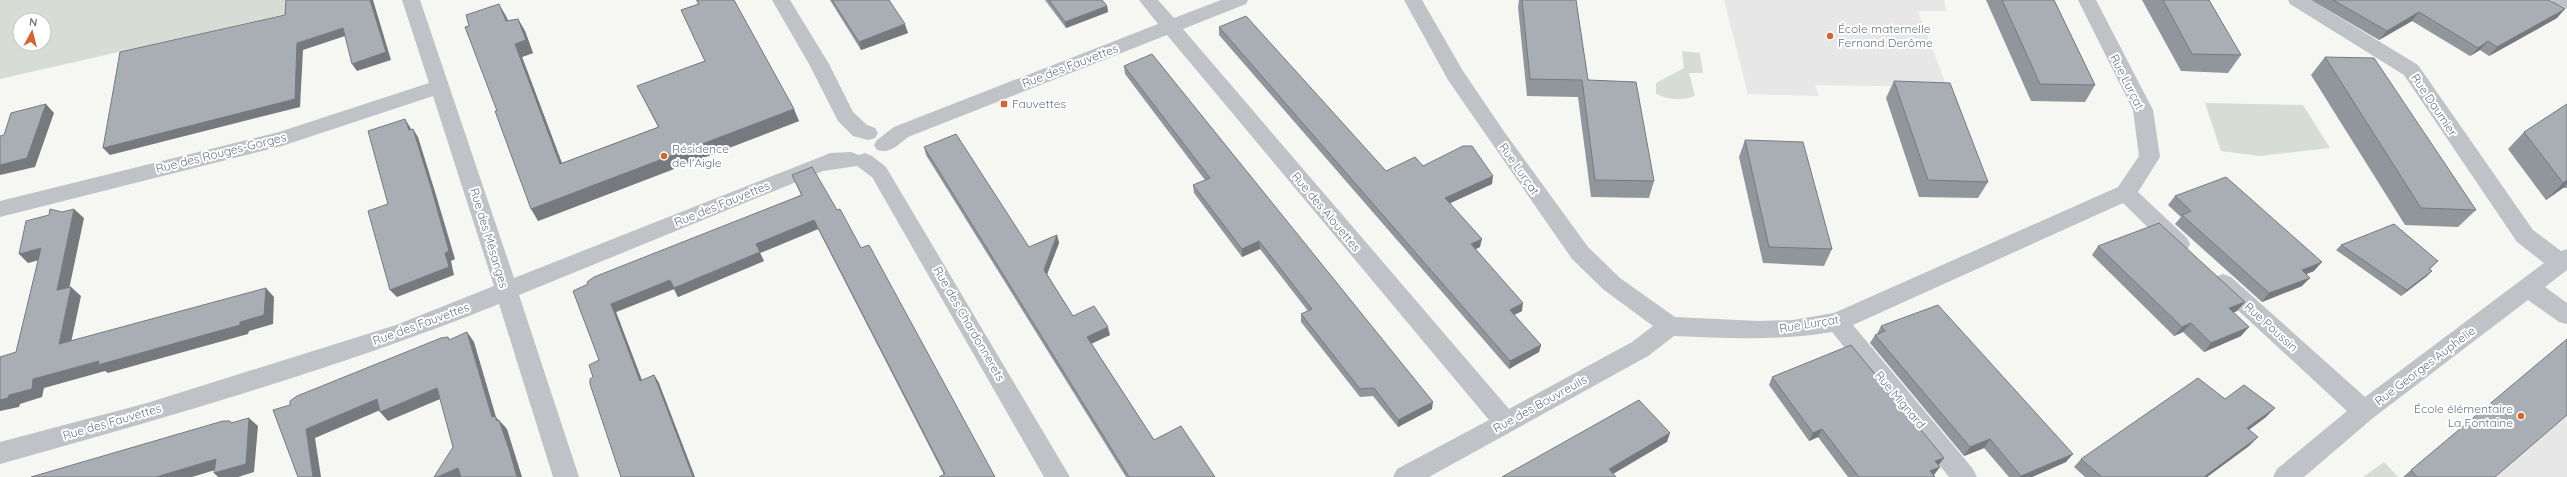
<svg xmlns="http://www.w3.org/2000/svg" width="2567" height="477" font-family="Quicksand,sans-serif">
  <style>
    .built { fill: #e6e7e6 }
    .green { fill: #d7dcd4; fill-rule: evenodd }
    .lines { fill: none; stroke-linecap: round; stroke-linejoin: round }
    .minor { fill: #bfc2c6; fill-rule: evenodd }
    .wall { fill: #90969b }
    .shaded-wall { fill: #767a7e }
    .building { fill: #a8aeb4; stroke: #767a7e }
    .poi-dot { fill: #d66432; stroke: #fff; stroke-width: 1.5 }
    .labels { text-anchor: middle; stroke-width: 4; stroke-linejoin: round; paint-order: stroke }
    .poi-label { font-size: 12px; fill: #677482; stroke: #fff; text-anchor: start }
    .street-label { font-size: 12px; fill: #677482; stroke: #fff }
  </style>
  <rect width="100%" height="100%" fill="#f6f6f3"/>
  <path class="built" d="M1724,0h220l3,11h-29l29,76 -132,-2 4,11 -71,-2z
    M2557,348l10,7v122h-164z"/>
  <path class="green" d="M0,0h291l-1,13 -290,66zM20,20h24v24h-24z
    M1682,51l18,2 3,20h-14l6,23c-15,5 -25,4 -39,-2v-11l28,-15z
    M2205,103l98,2 27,43 -70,8 -39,-5z
    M2384,462l14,15h-35z"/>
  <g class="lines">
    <path class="minor" d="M402,0h18l94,278 309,-122 7,-3 21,-1 8,3 6,-2 7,3 14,11 184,310h-26l-172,-300 -15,-11 -34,5 -304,124 60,182h-26l-54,-173c-162,65 -331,113 -499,160v-22l147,-39 249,-78 98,-39 -61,-190 -151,50 -282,71v-16l279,-69 150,-49z
      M772,0h18l39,64 24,48 14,13 8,3 3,5 -3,5 -7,2 -15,-4 -15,-15 -29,-57z
      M1139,0h19l16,18 47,-18h27l-2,4 -63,25 326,380 123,-67 21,-16 -49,-36 -32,-31 -124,-179 -44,-80h18l41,71 40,59 85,117 32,31 55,39 83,4 35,-1 41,-7 284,-126 21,-31 -6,-46 -55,-110h18l57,110 7,47 -22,35 49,46 3,6 -3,6 -8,2 -8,-2 -48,-47 -270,122 120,144 4,8h-28l-117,-145c-53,9 -104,6 -158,4l-26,20 -219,121h-36l4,-8 92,-49 -322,-385 -259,102c-10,8 -18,17 -31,13l-3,-5 3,-5 17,-13 264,-103z
      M2288,0h23l107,65 115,165 28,21 6,-2v21l-22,17 22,16v21l-8,-2 -31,-22 -155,118 -69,59h-31l4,-8 70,-58 -132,-122 -3,-6 3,-6 8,-3 8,3 134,120 179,-134 -27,-21 -113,-167 -114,-71z
      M2552,0h15v9l-13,-5z"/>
  </g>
  <path class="wall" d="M696,0h38l65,121 -261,100 -41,-110 9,-95 2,5 10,-2 7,12 8,22 -11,4 40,106 96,-36 -21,-41 68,-25 -24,-51 17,-6z
    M830,0h59l19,33 -47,17z
    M1045,0h57l5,6 1,6 -42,16z
    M1519,0h57l12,80 66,101 -5,17 -58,-1 -13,-100 -51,-1 -9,-89z
    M1986,0h68l41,85 -10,17 -54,-1z
    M2142,0h67l32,55 -13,18 -47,-2z
    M2311,0h238l8,18 -68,38 -9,-6 -10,6 -58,-35 -33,19z
    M1219,27l167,144 37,-5 69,18 -42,19 30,44 -5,2 47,62 -8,4 27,30 -2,7 -30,17 -290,-334z
    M2325,57l151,153 -18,17 -53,-2 -94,-150z
    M1124,66l308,343 -34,18 -25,-31 -13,1 -59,-75v-8l7,-3 -48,-62 -18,8 -48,-64 -1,-8 12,-5 -80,-106z
    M1894,81l94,101 -10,16 -59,-1 -33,-99z
    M2567,104v84h-4l-17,12 -38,-51 16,-17z
    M1745,140l87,109 -8,17 -61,-3 -24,-106z
    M924,147l105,100 28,-12 2,8 -12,31 26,42 37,19 -19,8 63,97 61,37h-89l-200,-322z
    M792,175l45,35 24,38 134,229 -51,-2 -126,-246 -58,24 4,8 -86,36 -4,-8 -58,23 26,68 12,-5 5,8 -66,-6 6,-17 -11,-76 213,-89z
    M2175,196l139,75 -8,3 -4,12 -40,16 -87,-78 6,-7 -13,-12z
    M2341,245l97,16 -8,8 -3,7 -26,20 -65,-46z
    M2098,246l139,65 -3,1 7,24 -37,16 -21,-20 -9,4 -82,-81z
    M1881,326l185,136 -34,15h-23l-25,-29 -20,8 -94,-113 5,-8 2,-1z
    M1772,377l167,88 -5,10 1,2h-87l-30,-40 -9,4 -40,-56z
    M2225,399l41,18 -17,13v16l-42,31h-122l-11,-10 7,-8z
    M2411,470l84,7h-92z"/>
  <path class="shaded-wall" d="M370,0h3l18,60 -34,11 -5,-7z
    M499,4l7,12 7,17 -7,-12z
    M1107,6l1,6 -42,16 -1,-6z
    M2565,9l-8,9 -68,38 8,-9z
    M2419,12l-7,9 -33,19 8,-9z
    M518,19l7,12 8,22 -11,4 45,120 -7,-13 -45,-120z
    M905,24l3,9 -47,17 -2,-8z
    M343,28l5,7 -45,15 -3,57 -190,48 -7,-7 194,-105z
    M2488,41l-8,9 -10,6 8,-8z
    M46,104l8,9 -19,54 -35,8v-10z
    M794,109l5,12 -261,100 -7,-12z
    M405,119l5,8 4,11 -5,-8z
    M413,129l5,8 18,58 19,64 -4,2 3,14 -57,22 -7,-7z
    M1493,176l-1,8 -48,22 1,-8z
    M2567,180v4l-4,4 -17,12 17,-17z
    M74,209l10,9 -17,81 -10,-9z
    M814,220l4,9 -58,24 4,8 -86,36 -4,-8 -58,23 29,77 -5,-8 -29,-77z
    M1057,235l2,8 -13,34 -2,-7z
    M1482,239l-2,8 -10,5 1,-8z
    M1259,241l1,8 -18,8v-8z
    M41,248l10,9 -23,6 -9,-9z
    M2322,262l-8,9 -20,8 8,-9z
    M2432,271l-5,5 -26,20 6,-6z
    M2310,278l-8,8 -40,16 7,-9z
    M71,287l10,9 -12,56 -10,-8z
    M266,288l8,9 -1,27 -24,7 -1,3 -140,39 -3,-2 -61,17 -2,9 -22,7 -1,3 -19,4v-11l33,-21 207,-57z
    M2245,302l-8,9 -16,6 8,-9z
    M1523,303l-1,8 -14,7 2,-8z
    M2191,323l-8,9 -9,4 8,-9z
    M1108,327l2,8 -21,10 -2,-8z
    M2249,327l-8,9 -37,16 7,-9z
    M467,332l7,10 22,75 4,5 -1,-2 8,9 15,48h-5l-25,-60z
    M1541,345l-2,7 -30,17 1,-8z
    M654,375l5,8 36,94h-2z
    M437,388l8,9 -57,24 -8,-9z
    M377,399l8,9 -70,30 6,39h-8l-7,-48z
    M1433,402l-1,7 -34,18v-7z
    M2275,408l-9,9 -28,20 9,-9z
    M249,418l9,8 -4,46 -16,5h-20l-4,-4z
    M1822,429l-4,8 -9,4 4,-8z
    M1670,433l-3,9 -59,35 1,-8z
    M2258,437l-9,9 -42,31h-3z
    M1990,439l-6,9 -20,8 6,-9z
    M2073,454l-7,8 -34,15h-12l1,-1z
    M1944,458l-6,8 -3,-5z
    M216,459l9,8 -33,10h-36z
    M1940,467l-6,8 -5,2 1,-6z
    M458,468l7,9h-28z"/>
  <path class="building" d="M286,0h84l16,52 -34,12 -9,-36 -46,15 -2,56 -192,49 17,-96 165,-37z
    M697,0h37l60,109 -263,100 -36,-98h2l-32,-84 4,-1 -3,-11 33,-11 7,17 12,-2 8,21 -11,4 45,120 99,-37 -22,-41 68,-25 -24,-51 18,-6z
    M832,0h57l16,24 -46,18z
    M1049,0h53l5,6 -42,16z
    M1522,0h54l12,80 48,2 18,99 -59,-1 -13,-100 -52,-1z
    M2002,0h52l41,85 -55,-1z
    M2163,0h46l32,55 -49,-1z
    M2333,0h216l16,9 -68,38 -9,-6 -10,7 -59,-36 -32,19z
    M1246,16l140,155 29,-14 8,9 40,-20h9l21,30 -48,22 37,41 -11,5 52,59 -13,7 31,35 -31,16 -291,-334z
    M1152,54l281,348 -35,18 -24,-32 -14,1 -59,-75 11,-5 -53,-68 -17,8 -49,-64 17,-7 -86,-112z
    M2325,57l49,1 102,152 -55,-2z
    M1894,81l56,2 38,99 -60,-2z
    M46,104l-19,54 -27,7v-29l4,-1 7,-22z
    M2567,104v76l-4,3 -39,-51z
    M405,119l4,11 4,-1 18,58 18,64 -4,2 4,14 -59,23 -22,-79 20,-7 -20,-73z
    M956,134l73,113 28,-12 -13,35 29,46 21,-10 14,21 -21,10 67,103 27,-14 34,51h-86l-205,-330z
    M1745,140l58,2 29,107 -63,-2z
    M812,167l25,43 3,-1 21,39 8,-3 126,232h-56l6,-3 -131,-254 -58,24 4,8 -86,36 -4,-8 -59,24 29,77 14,-6 39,102h-72l-31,-93v-5l3,-2 -4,-12 10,-5 -26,-69 15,-7 -1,-2 7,-5 208,-82 -10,-20z
    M2226,177l96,85 -20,8 8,8 -41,15 -87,-78 9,-4 -16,-15z
    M50,209l12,3 12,-3 -17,81 14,-3 -12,57 207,-56 -2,27 -24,7v3l-142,40 1,-4 -66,18 -1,10 -23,6 -1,3 -8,2v-43l16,-5 25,-104 -22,6 7,-33 23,-6z
    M2159,223l86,79 -16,6 20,19 -38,16 -20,-20 -9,4 -84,-81z
    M2394,224l44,37 -9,8 3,2 -25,19 -66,-45z
    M1938,305l135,149 -52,22 -31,-37 -20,8 -95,-112 10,-4 -4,-5z
    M467,332l25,85 3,-1 2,5 2,-1 11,32 7,25h-56l-3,-9 -21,9h-3l19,-30 -16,-59 -57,24 -3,-13 -71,30 7,48h-15l-25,-67 17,-5v-4l7,-5 144,-58 7,-1 1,3z
    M2567,339v76l-72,62h-78l-6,-7z
    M1851,345l93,113 -9,3 5,6 -10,4 5,6h-76l-37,-48 -9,4 -41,-56z
    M2198,378l27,21 19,-14 31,23 -28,20 11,9 -54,40h-102l-21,-18z
    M1639,400l31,33 -61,36 7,8h-114z
    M249,418l-3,46 -32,9 2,-14 -60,18h-125l192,-56h7l1,2z"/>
  <g class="poi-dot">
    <circle cx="1830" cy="36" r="4"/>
    <rect x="1000" y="100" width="8" height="8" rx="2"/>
    <circle cx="664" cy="156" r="4"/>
    <circle cx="2521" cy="416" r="4"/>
  </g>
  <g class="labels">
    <g class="poi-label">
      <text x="1838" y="33">École maternelle<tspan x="1838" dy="14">Fernand Derôme</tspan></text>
      <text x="1012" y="108">Fauvettes</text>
      <text x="672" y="153">Résidence<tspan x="672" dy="14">de l'Aigle</tspan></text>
      <text x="2513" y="413" text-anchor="end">École élémentaire<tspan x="2513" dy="14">La Fontaine</tspan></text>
    </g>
    <g class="street-label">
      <text transform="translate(1070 66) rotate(-21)" y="4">Rue des Fauvettes</text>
      <text transform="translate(2127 82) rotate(63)" y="4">Rue Lurçat</text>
      <text transform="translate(2434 105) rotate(56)" y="4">Rue Daumier</text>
      <text transform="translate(221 153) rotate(-14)" y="4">Rue des Rouges-Gorges</text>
      <text transform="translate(1519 169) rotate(55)" y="4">Rue Lurçat</text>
      <text transform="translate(722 204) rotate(-22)" y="4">Rue des Fauvettes</text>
      <text transform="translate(1326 212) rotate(50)" y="4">Rue des Alouettes</text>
      <text transform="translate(489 238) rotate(73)" y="4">Rue des Mésanges</text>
      <text transform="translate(421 324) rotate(-20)" y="4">Rue des Fauvettes</text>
      <text transform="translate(969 324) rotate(60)" y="4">Rue des Chardonnerets</text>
      <text transform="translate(1809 324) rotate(-9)" y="4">Rue Lurçat</text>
      <text transform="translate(2271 327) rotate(42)" y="4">Rue Poussin</text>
      <text transform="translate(2425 366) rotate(-37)" y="4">Rue Georges Auphelle</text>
      <text transform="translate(1900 400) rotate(50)" y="4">Rue Mignard</text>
      <text transform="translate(1540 404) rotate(-29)" y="4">Rue des Bouvreuils</text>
      <text transform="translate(112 422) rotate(-16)" y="4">Rue des Fauvettes</text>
    </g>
  </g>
  <g transform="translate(32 32) rotate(7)"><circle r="19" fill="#ffffff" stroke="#c2c7cd"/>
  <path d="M0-3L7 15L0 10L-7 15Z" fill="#d66432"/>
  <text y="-6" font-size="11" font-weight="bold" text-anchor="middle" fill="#677482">N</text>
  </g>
</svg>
